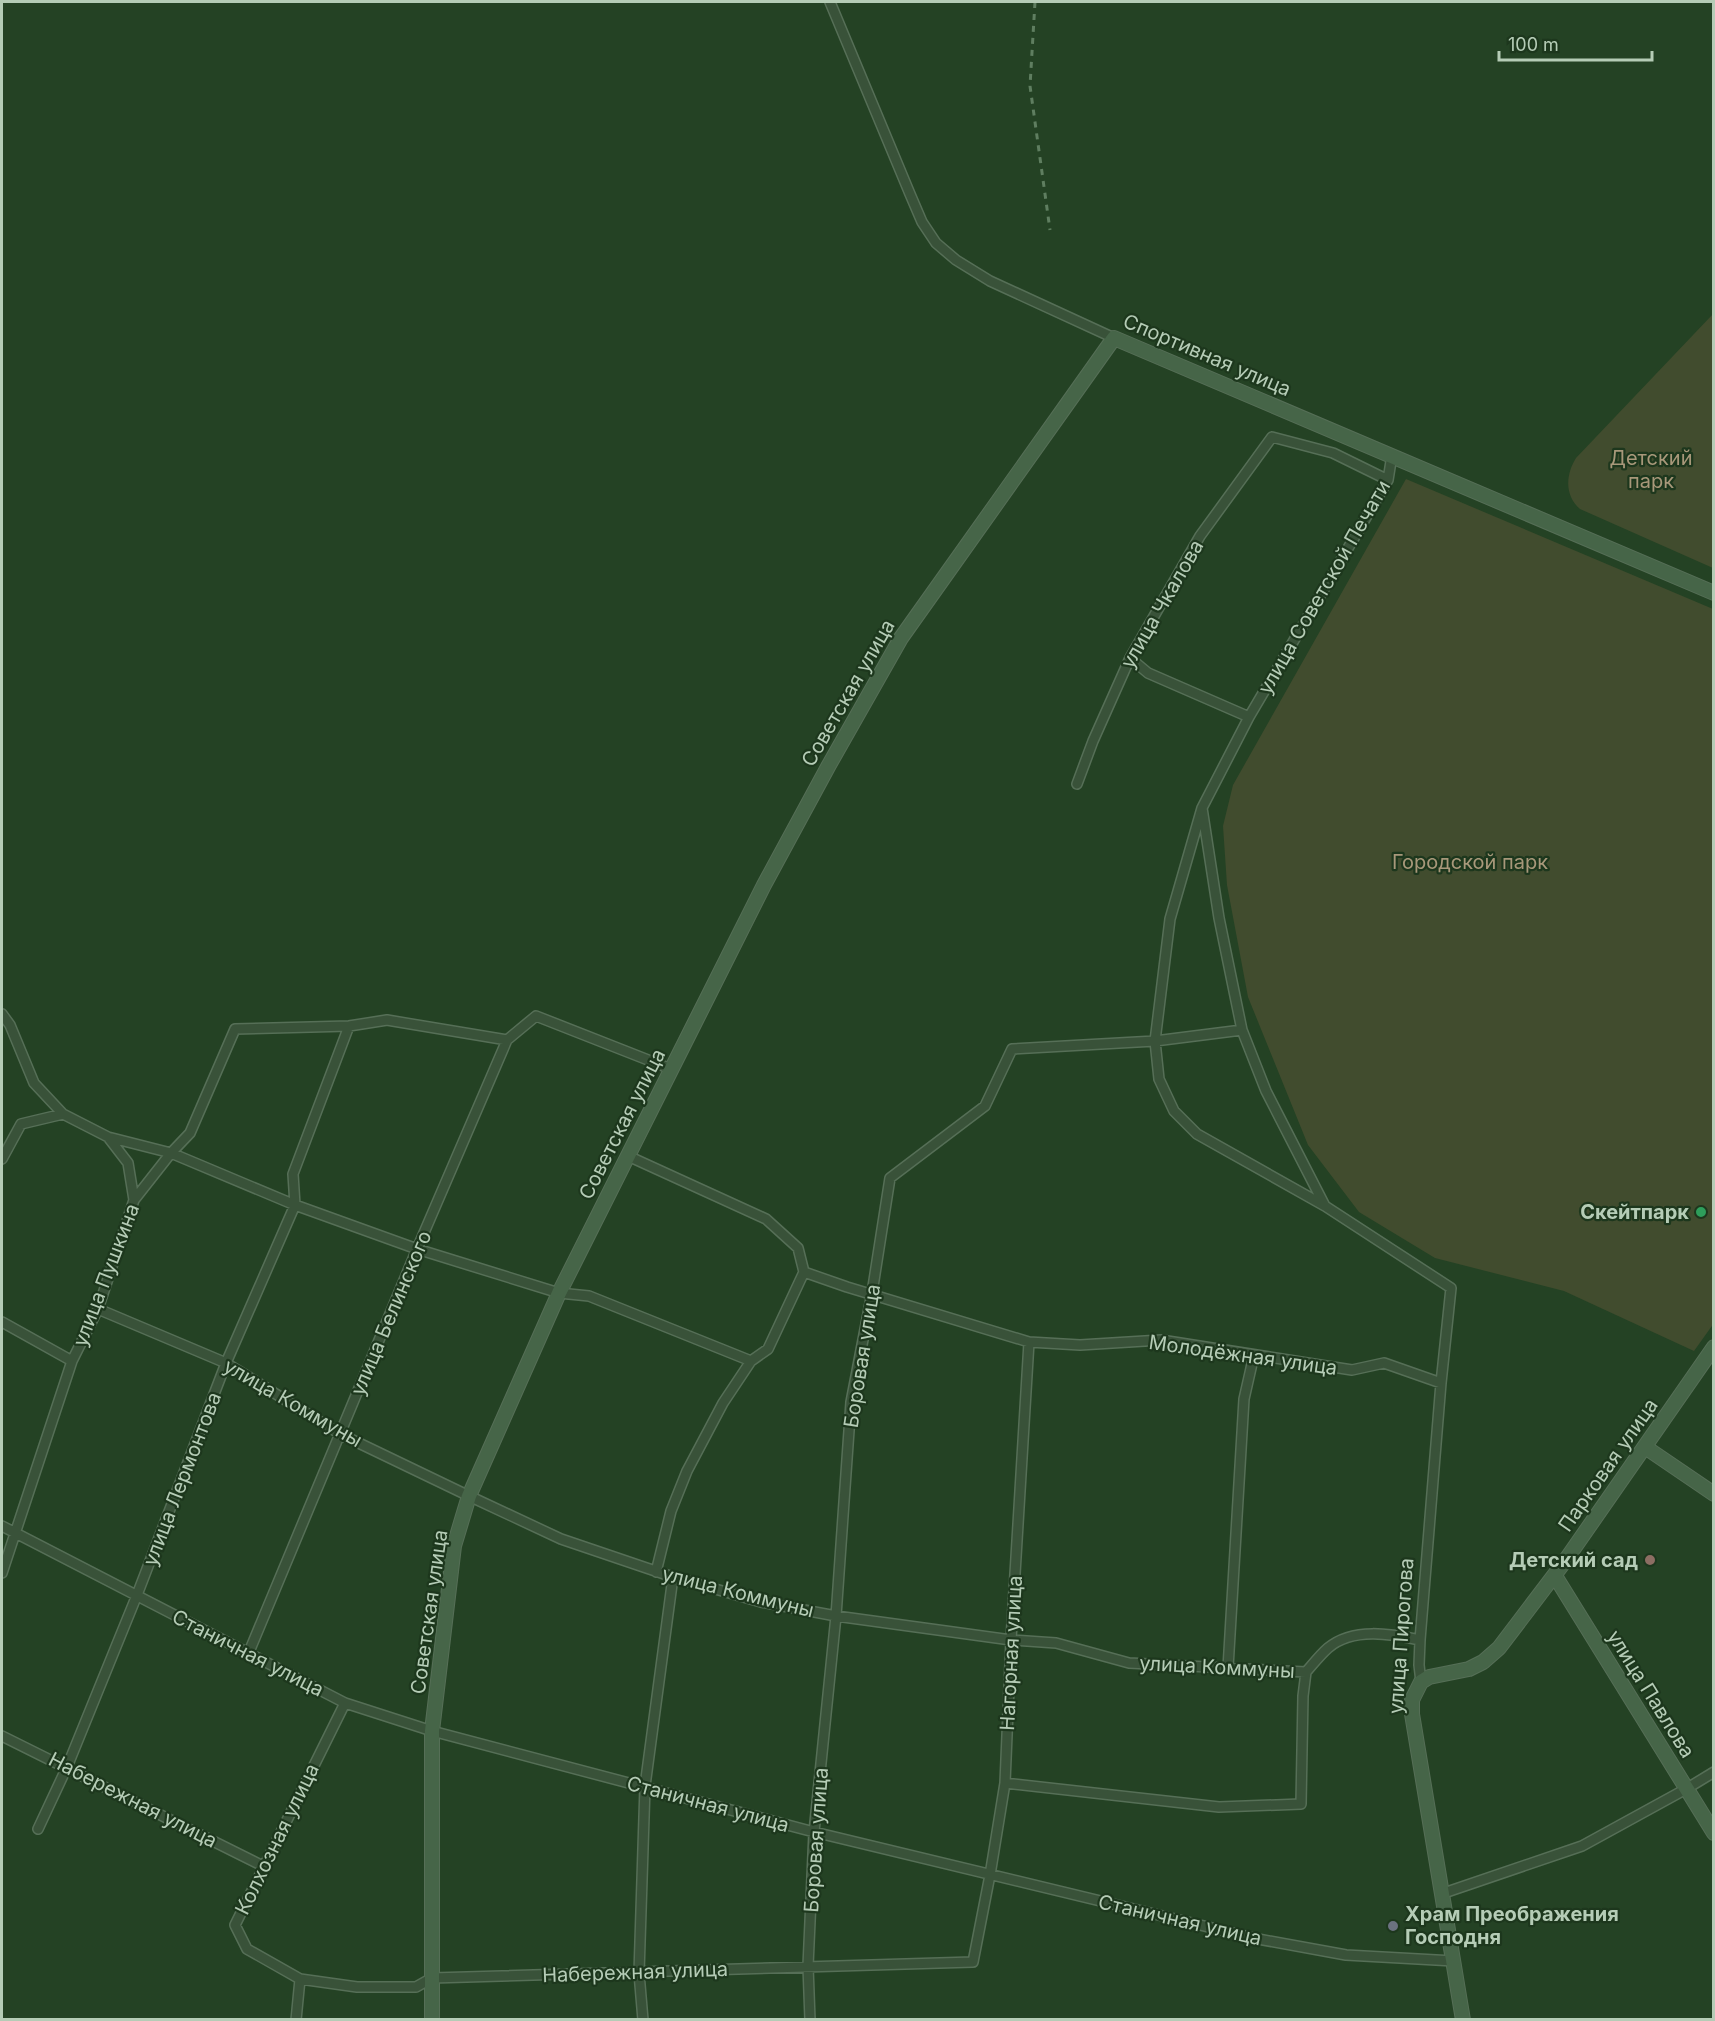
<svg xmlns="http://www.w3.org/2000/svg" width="1715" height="2021" font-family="Inter,sans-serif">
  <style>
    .green { fill: #414c2e }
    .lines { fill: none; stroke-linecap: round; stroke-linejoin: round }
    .street-casing { stroke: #566f57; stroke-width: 12 }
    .secondary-casing { stroke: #566f57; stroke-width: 16 }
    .street { stroke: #395239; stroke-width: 9 }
    .secondary { stroke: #466548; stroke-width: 14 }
    .rail { stroke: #5f7e60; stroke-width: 3; stroke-dasharray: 6 6; stroke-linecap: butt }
    .leisure-dot { fill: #2e9e5b; stroke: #1d371d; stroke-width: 2 }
    .education-dot { fill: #8d6e63; stroke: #1d371d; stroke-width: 2 }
    .worship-dot { fill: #6b7280; stroke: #1d371d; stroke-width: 2 }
    .labels { text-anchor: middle; stroke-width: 4.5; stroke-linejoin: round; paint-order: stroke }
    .street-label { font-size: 20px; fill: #b5ccb6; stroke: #1d371d }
    .park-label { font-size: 20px; fill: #a8987a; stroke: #1d371d }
    .poi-label { font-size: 20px; font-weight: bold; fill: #b5ccb6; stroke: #1d371d; text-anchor: end }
  </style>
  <rect width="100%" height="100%" fill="#244224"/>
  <path class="green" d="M1713,314v254l-133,-59c-16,-14 -14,-35 -4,-51z
    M1406,479l307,130 1,714 -20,28 -130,-60 -129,-33 -76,-46 -51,-67 -60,-148 -21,-112 -4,-59 10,-41z"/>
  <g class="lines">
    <g class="street-casing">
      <path id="street" d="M830,2l80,192 12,28 14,21 20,17 34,21 124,57
        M1130,658l18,15 101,44
        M1077,784l16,-43 37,-83 70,-122 72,-99 61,16 55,27
        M1202,808l17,110 23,112 24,61 59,115 126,82 -10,95 -21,257 -1,25 2,17
        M2,1014l8,11 24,58 29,31 -42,10 -19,35
        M63,1114l45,23 63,16 124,52 122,44 142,44 30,3 162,65
        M108,1137l20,26 6,37
        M628,1156l138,63 32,29 6,24
        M1325,1206l-128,-72 -23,-23 -15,-32 -4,-38 15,-122 32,-111 47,-91 139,-237 4,-25
        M804,1272l43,15 182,55 51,3 81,-5 191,30 32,-7 57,20
        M98,1309l128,54 114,71 129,62 92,43 112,38 88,25 75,14 175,24 45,3 73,20 177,9c7,-8 14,-17 22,-24 25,-21 63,-14 92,-8
        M2,1322l70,39
        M2,1526l343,177 87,28 382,101 444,107 88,16 108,6
        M656,1572l15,-61 16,-40 36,-68 28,-42 17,-12 36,-77
        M2,1573l70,-212 26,-52 36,-109 37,-47 19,-20 45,-104 114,-3 38,-6 120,20 29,-24 135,53
        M249,1652l168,-403 90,-209
        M1228,1668l16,-269 10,-44
        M2,1736l261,130
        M1005,1783l214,24 82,-3 2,-108 3,-24
        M38,1829l29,-62 70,-172 89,-232 69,-158 -2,-31 56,-148
        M1441,1894l141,-48 104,-57 28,-17
        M300,1979l57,8h59l16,-9 541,-16 17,-87 15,-92 6,-143 18,-298
        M296,2020l4,-41 -53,-30 -12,-24 110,-222
        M643,2020l-4,-47 6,-187 28,-209
        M810,2020l-2,-54 6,-134 22,-216 15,-214 21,-109 18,-115 95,-72 27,-57 143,-8 87,-11"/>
    </g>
    <g class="secondary-casing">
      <path id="secondary" d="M1645,1447l69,47
        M1555,1576l159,257
        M432,2020v-289l22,-185 15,-50 90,-203 205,-408 65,-120 72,-127 213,-300 600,255
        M1463,2020l-51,-306v-14l9,-18 8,-5 40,-8 14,-7 16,-14 66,-87 149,-214"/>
    </g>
    <use href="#street" class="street"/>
    <use href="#secondary" class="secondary"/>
    <path class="rail" d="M1035,2l-5,84 20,144"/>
  </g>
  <circle class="leisure-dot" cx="1701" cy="1212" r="6"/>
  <circle class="education-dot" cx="1650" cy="1560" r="6"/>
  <circle class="worship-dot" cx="1393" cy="1926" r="6"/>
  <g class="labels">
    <g class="street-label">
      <text transform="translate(1207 355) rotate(23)" y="7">Спортивная улица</text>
      <text transform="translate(1324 587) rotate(-60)" y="7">улица Советской Печати</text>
      <text transform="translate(1162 604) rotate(-60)" y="7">улица Чкалова</text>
      <text transform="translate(848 693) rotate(-60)" y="7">Советская улица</text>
      <text transform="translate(622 1124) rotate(-63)" y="7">Советская улица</text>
      <text transform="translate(106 1275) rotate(-69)" y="7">улица Пушкина</text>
      <text transform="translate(391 1313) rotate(-67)" y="7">улица Белинского</text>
      <text transform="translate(1243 1355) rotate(8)" y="7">Молодёжная улица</text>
      <text transform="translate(862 1356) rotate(-81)" y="7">Боровая улица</text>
      <text transform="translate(293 1403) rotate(30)" y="7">улица Коммуны</text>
      <text transform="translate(1608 1465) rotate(-55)" y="7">Парковая улица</text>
      <text transform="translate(182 1479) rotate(-69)" y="7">улица Лермонтова</text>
      <text transform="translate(738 1592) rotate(14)" y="7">улица Коммуны</text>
      <text transform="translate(429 1612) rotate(-82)" y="7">Советская улица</text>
      <text transform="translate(1401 1636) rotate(-86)" y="7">улица Пирогова</text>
      <text transform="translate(248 1653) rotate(27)" y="7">Станичная улица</text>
      <text transform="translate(1011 1653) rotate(-87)" y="7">Нагорная улица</text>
      <text transform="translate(1217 1667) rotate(3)" y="7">улица Коммуны</text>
      <text transform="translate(1651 1694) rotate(58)" y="7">улица Павлова</text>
      <text transform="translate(133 1800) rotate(27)" y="7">Набережная улица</text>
      <text transform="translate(708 1804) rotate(15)" y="7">Станичная улица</text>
      <text transform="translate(277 1839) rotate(-64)" y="7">Колхозная улица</text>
      <text transform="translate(816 1840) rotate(-86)" y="7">Боровая улица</text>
      <text transform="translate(1180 1920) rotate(13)" y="7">Станичная улица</text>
      <text transform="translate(635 1972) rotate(-2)" y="7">Набережная улица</text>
    </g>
    <g class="park-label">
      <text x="1651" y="465">Детский<tspan x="1651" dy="23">парк</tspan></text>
      <text x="1470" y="869">Городской парк</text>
    </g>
    <g class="poi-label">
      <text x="1689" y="1219">Скейтпарк</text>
      <text x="1638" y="1567">Детский сад</text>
      <text x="1405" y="1921" text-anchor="start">Храм Преображения<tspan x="1405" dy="23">Господня</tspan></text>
    </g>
  </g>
  <rect width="1715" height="2021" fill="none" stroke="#b5ccb6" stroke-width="6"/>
  <path d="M1499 51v9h153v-9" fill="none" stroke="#b5ccb6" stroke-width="3"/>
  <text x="1508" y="51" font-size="18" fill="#b5ccb6" stroke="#1d371d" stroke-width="4.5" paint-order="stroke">100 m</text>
</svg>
